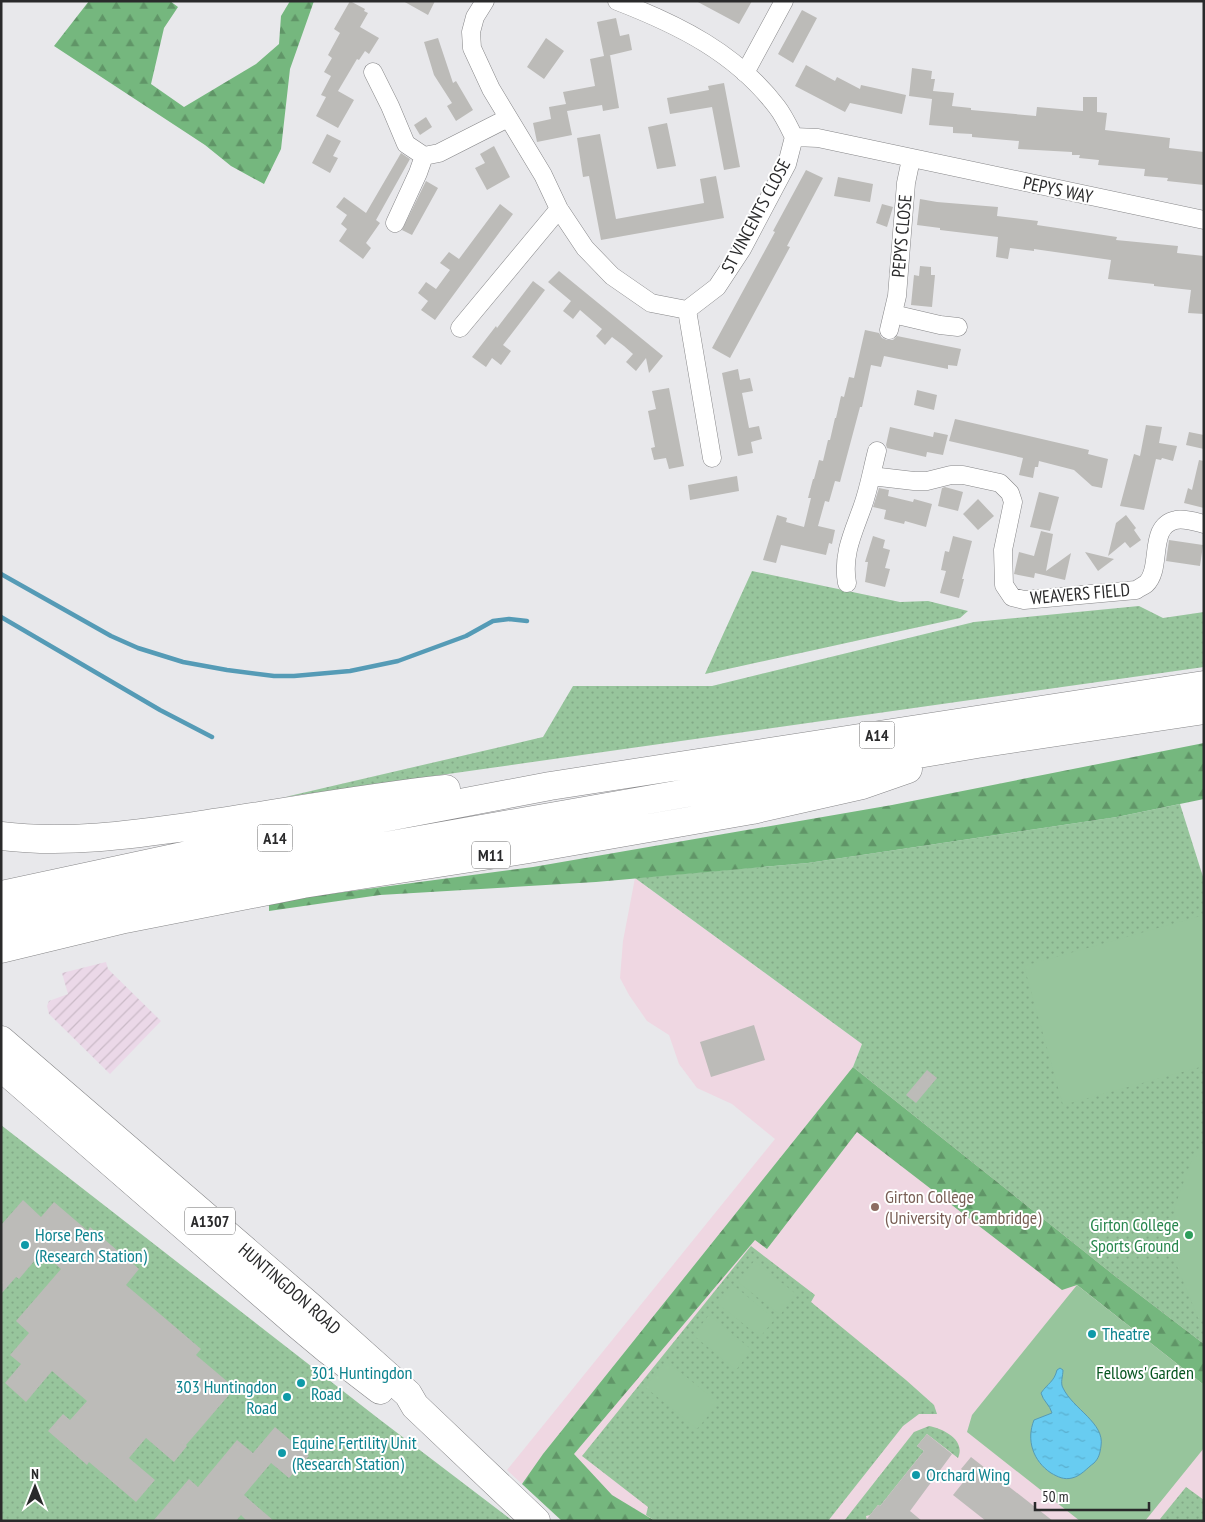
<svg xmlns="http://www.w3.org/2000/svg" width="1205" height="1522" font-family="'PT Sans Narrow',sans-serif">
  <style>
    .industrial { fill: url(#industrial-furrows) }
    .education { fill: #efd7e2 }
    .grass { fill: url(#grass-dots) }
    .forest { fill: url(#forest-firs) }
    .garden { fill: #97c59c }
    .water { fill: url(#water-ripples); stroke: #559bb6 }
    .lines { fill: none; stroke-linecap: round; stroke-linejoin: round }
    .stream { stroke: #559bb6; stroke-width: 4.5 }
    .building { fill: #bcbbb8 }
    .street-casing { stroke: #868688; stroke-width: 19 }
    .primary-casing { stroke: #868688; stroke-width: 29 }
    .highway-casing { stroke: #868688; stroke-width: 29 }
    .street { stroke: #fff; stroke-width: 18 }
    .primary { stroke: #fff; stroke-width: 28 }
    .highway { stroke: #fff; stroke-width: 28 }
    .education-dot { fill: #8d6e63; stroke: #fff; stroke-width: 2 }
    .leisure-dot { fill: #2e9e5b; stroke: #fff; stroke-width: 2 }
    .culture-dot { fill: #0f9aa8; stroke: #fff; stroke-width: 2 }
    .labels { text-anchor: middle; stroke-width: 4; stroke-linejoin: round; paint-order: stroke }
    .shield { fill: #fff; stroke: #6a6a6b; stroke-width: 1 }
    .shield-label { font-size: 16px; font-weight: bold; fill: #2a2a2b }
    .street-label { font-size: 18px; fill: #2a2a2b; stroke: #fff }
    .education-label { font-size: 18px; fill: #785e54; stroke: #fff; text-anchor: start }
    .leisure-label { font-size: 18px; fill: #27864d; stroke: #fff; text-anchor: end }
    .culture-label { font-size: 18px; fill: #0d838f; stroke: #fff; text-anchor: start }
    .park-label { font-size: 18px; fill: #075520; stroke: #fff }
  </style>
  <defs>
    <pattern id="industrial-furrows" width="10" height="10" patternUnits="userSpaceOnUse" patternTransform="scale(1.25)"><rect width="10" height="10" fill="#ebd8e8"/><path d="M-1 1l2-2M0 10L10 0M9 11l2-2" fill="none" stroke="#cabac7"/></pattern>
    <pattern id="grass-dots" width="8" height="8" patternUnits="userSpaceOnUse" patternTransform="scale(1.25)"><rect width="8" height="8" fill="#97c59c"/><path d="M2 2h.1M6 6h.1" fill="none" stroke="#82a987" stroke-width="1.8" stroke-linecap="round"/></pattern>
    <pattern id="forest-firs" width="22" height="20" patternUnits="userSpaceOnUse" patternTransform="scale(1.25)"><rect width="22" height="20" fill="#75b77e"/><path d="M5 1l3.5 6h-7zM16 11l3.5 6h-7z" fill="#609567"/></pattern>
    <pattern id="water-ripples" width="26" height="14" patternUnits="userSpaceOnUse" patternTransform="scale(1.25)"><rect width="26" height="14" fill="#68ccf1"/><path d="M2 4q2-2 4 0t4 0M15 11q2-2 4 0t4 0" fill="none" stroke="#5aafcf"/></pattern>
  </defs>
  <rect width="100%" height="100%" fill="#e8e8eb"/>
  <path class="industrial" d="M106,962l2,7 53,52 -51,53 -61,-60 -2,-8 2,-5 19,-7 -6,-21z"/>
  <path class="education" d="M635,878l227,166 -9,23 351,277v177h-642l-55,-51 268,-331 -43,-35 -35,-16 -18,-24 -10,-29 -22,-14 -18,-26 -9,-17 3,-37z"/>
  <path class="grass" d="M752,571l148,31 28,-1 40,10 -8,7 -255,56z
    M1139,606l24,12 41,-6v55l-919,130 258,-60 30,-51h139l262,-64z
    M1180,804l24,76v464l-89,-68 -262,-209 9,-23 -227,-166 173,-15 309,-46z
    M1,1125l378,294 134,102h-512z
    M751,1246l64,49 -4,7 95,78 28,25 3,9h-18l-16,12 -75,95h-173l-9,-6 2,-8 -66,-51z
    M929,1426c15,3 37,14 29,32l-31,-24 -10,12 7,5 -44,55 -2,-1 -8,10 -4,1 1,5h-23l70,-89z
    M1186,1487l18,13v21h-41l-3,-2z"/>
  <path class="forest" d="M89,1h81l8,6 -14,21 -13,56 33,23 72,-43 23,-20 2,-28 9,-15h24l-24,68 -9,80 -17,35 -33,-18 -26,-21 -151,-99z
    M1204,743v56l-87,18 -309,46 -212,19 -216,13 -111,16v-9l264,-35 359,-62z
    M853,1067l262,209 89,68v41l-127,-100 -15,5 -205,-158 -90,117 -12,-9 -181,214 38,41 43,26h-93l-40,-37 21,-30z"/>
  <path class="garden" d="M1204,915v151l-141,39 -39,-139z
    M1204,1149v173l-6,-4 -23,-57 -1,-52 17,-47z
    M754,1261l42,33 -16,21 -42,-33z
    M732,1284l43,35 -15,18 -43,-34z
    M1077,1285l127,100v63l-59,73h-65l-113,-89 5,-17z
    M709,1315l43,35 -16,20 -43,-35z
    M666,1361l53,42 -22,26 -52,-42z"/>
  <path class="water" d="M1060,1368l3,2c0,6 -3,13 0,18 10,21 42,35 38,58 -1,7 -2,12 -7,17 -7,5 -13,13 -22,15 -8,2 -14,-1 -21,-5 -18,-12 -25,-33 -17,-53l18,-7c-2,-8 -9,-12 -11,-20 7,-10 13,-11 16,-23z"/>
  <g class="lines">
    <path class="stream" d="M1,574l110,62 27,12 45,14 44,8 47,6h20l56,-5 48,-10 68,-25 27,-15 16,-2 18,2
      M1,617l159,93 52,27"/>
  </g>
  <path class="building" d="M350,1l15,8 -1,2 4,2 -8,14 19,11 -10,16 -4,-3 -6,9 -2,-1 -19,32 16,9 -16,28 -22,-12 10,-19 -5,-2 10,-19 -7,-4 8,-14 -4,-3 12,-22 -6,-4z
    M403,1h32l-7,14z
    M696,1h56l-13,23z
    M802,10l15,8 -24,45 -15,-9z
    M616,18l4,18 9,-2 3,16 -25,6 3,-1 9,53 -16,3 -1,-6 -35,6 5,24 -35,7 -4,-19 18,-4 -2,-12 17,-3 -3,-12 32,-6 -5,-27 14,-3 -7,-34z
    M438,38l15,45 3,-2 17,29 -17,11 -9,-15 5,-3 -18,-28 -10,-33z
    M546,38l18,13 -20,28 -17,-12z
    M806,65l29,16 2,-4 23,12 1,-4 45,10 -4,19 -52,-11 -5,9 -50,-26z
    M912,68l20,3 -1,8h4l-2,12 21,2 -2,13 19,2v2l65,6 1,-9 46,4v-14h14v15l10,1 -2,17 65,8 -1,10 35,4v33l-37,-4 1,-3 -24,-2 1,-7 -47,-4 1,-5 -20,-2 1,-3h-8v-3l-54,-3 1,-8 -47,-4v-3l-19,-1v-6l-24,-2 3,-26 -23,-3z
    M724,83l16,84 -16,3 -12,-63 -42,7 -3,-16 42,-8 -1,-4z
    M426,117l6,10 -12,8 -6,-10z
    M667,123l9,43 -19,3 -9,-42z
    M327,134l14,7 -8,15 5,2 -8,15 -18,-10z
    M600,134l16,85 88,-16 -4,-24 16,-3 8,42 -123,22 -12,-64 -6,1 -6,-39z
    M494,146l16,31 -23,13 -12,-22 10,-5 -5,-9z
    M401,153l9,6 -34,61 4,3 -14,20 5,5 -8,11 -24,-18 8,-12 -6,-5 6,-9 -11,-8 8,-10 22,16z
    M806,170l17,8 -36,68 3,1 -60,111 -18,-10 63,-116 -2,-1z
    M838,177l35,7 -3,18 -36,-6z
    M426,181l12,7 -26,47 -10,-5z
    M920,199l17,3 61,5 -1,9 41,5 -1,4 80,12 -1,3 62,6 -1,7 27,3v58l-16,-1 3,-23 -37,-4v-2l-46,-5 3,-19 -77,-11v2l-24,-3 -2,11 -12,-2 2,-20 -58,-7v-2l-23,-3z
    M500,204l13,10 -78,106 -14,-10 7,-9 -10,-8 8,-11 10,7 14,-19 -10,-7 9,-11 10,7z
    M882,204l11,3 -6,20 -11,-4z
    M920,266l11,1v8h4l-3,32 -21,-2 3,-30 5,1z
    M559,271l104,85 -14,17 -3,-15 -10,13 -10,-9 7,-8 -9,-8 -12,-9 -7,8 -9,-9 6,-7 -22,-19 -7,9 -10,-8 8,-10 -23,-19z
    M533,281l12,9 -42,55 8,6 -10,14 -9,-7 -6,9 -14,-10 24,-31 1,2z
    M865,330l14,3 3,5 5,2h6l4,-4 64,13 -4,17 -9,-1v4l-64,-13 -3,11 -10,-2 -9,42h-2l-20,75 -5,-1 -6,21 -4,-1 -7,25 17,4 -3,14 -3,-1 -3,12 -45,-10 -5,18 -13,-3 14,-45 10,3 -1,4 18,5 7,-29h-3l5,-19h1l5,-19 4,1 5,-21h2l5,-22h1l5,-22 3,1 5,-20 5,1z
    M738,369l2,11 10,-2 3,13 -11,2 7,35 10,-2 3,13 -11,3 2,11 -15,3 -16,-83z
    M669,388l15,78 -15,3 -3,-11 -12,2 -3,-12 4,-1 -7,-36 8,-2 -4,-18z
    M917,390l20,5 -3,15 -20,-5z
    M955,419l134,31 -1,4 20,5 -6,29 -10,-2 -18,-16 -35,-9 -1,6h-3l-2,11 -14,-3 4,-17 -74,-17z
    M1146,425l16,2 -3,16 18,3 -4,15 -11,-3 -1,2 -5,-1 -12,51 -24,-4 14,-52 6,2z
    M890,427l43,10 1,-5 14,3 -5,20 -16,-3 -1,5 -39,-9 -1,-3z
    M1189,432l15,3v14l-18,-4z
    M1199,460l5,1v47l-20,-5 4,-15 4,2z
    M737,476l2,15 -49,9 -2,-15z
    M945,487l18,5 -5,19 -20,-5 4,-18z
    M879,488l10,2 -1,6 25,6 1,-3 18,5 -6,23 -21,-6 -1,3 -20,-5 2,-9 -13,-3z
    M1039,492l20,5 -9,34 -20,-4z
    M978,499l16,17 -16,14 -15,-16z
    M1126,515l10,13 -2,2 7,10 -11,8 -5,-6 -17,14 8,-33z
    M1041,531l12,3 -7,37 25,-18 -6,27 -30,-7 -1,5 -20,-4 5,-22 15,4z
    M873,536l12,4 -2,8 7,2 -5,18 5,1 -5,18 -20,-5 3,-20h-3z
    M953,536l19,5 -10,38h2l-5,19 -19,-5 6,-22 -5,-1 4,-19 4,1z
    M1169,540l34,5 -3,21 -34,-5z
    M1085,552l29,7 -16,12z
    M754,1025l11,35 -54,17 -11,-35z
    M927,1070l10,8 -21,25 -10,-8z
    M23,1200l18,17 13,-15 34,29 2,-4 49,42 -13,16 75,64 -5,6 39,33 -49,57 1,1 -13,16 -28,-24 -17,20 26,22 -19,22 -47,-40 -2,3 -39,-34 15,-17 7,6 17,-19 -35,-30 -26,31 -21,-19 16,-19 -11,-9 19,-22 -13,-12 45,-52 -19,-17 -23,27 -3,-2 -15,17v-69z
    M275,1427l34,29 -20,22 -18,-15 -27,32 30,26h-27l-6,-6 -5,6h-83l36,-42 9,8 39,-47 16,13z
    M927,1434l25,20 -42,57 12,10h-57l13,-16 2,1 44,-55 -7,-5z
    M971,1457l82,64h-67l-33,-26 16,-20 -8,-6z"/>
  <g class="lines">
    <g class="street-casing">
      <path id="street" d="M485,1l-10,16 -4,15 1,16 19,41 52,86 16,34 26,39 27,28 39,27 36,7 30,-23 25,-38 45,-85 7,-27c-5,-10 -10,-21 -17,-30 -41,-54 -98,-82 -160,-106
        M373,72l17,34 16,38 18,12 15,-3 69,-35
        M745,73l39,-72
        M794,137l24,1 386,82
        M395,223l23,-50 6,-17
        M687,310l25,148
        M893,314l47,11 18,2
        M460,328l99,-119
        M889,330l8,-34 9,-113 5,-24
        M871,476l43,5h13l24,-6h12l37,8 10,10 3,9 -10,48 1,35 8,12 12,3 112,-10c3,-2 7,-4 10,-6 17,-16 1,-58 30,-64 8,-2 20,2 28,4
        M847,583c-5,-28 6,-50 15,-75 7,-19 10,-38 15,-57"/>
    </g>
    <g class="primary-casing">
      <g id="primary">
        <path id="s1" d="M1,1040l311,268 96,86 7,12 121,115"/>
        <path d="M1,1067l297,258 30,25 52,40"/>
      </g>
    </g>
    <g class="highway-casing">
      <path id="highway" d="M1,836c65,8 129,-1 193,-10 84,-12 167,-28 252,-37
        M1,895l187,-40 362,-69 654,-101
        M1,922l191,-42 489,-86 296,-50 227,-34
        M1,949l124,-30 178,-35 226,-35 223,-39 110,-25 46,-16"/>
    </g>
    <use href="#street" class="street"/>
    <use href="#primary" class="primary"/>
    <use href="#highway" class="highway"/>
  </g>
  <circle class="education-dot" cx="875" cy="1207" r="5"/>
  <circle class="leisure-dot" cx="1189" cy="1235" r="5"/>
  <g class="culture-dot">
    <circle cx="25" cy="1245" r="5"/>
    <circle cx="1092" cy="1334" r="5"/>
    <circle cx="301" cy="1383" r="5"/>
    <circle cx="287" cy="1397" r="5"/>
    <circle cx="282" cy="1453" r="5"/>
    <circle cx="916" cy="1475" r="5"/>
  </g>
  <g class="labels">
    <g class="shield">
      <rect x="859.5" y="721.5" width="35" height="27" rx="4"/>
      <rect x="257.5" y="824.5" width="35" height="27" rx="4"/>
      <rect x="472" y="841.5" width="38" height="27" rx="4"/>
      <rect x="185" y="1207.5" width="50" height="27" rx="4"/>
    </g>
    <g class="shield-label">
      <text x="877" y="741">A14</text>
      <text x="275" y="844">A14</text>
      <text x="491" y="861">M11</text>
      <text x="210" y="1227">A1307</text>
    </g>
    <g class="street-label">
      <text transform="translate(1058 190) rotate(12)" y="6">PEPYS WAY</text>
      <text transform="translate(756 216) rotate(-62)" y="6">ST VINCENTS CLOSE</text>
      <text transform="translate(902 236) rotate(-85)" y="6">PEPYS CLOSE</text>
      <text transform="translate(1080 594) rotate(-5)" y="6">WEAVERS FIELD</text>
      <text dy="6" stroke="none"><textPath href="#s1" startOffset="381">HUNTINGDON ROAD</textPath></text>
    </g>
    <g class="education-label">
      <text x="885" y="1203">Girton College<tspan x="885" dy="21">(University of Cambridge)</tspan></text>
    </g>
    <g class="leisure-label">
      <text x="1179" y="1231">Girton College<tspan x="1179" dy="21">Sports Ground</tspan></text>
    </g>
    <g class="culture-label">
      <text x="35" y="1241">Horse Pens<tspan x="35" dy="21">(Research Station)</tspan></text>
      <text x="1102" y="1340">Theatre</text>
      <text x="311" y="1379">301 Huntingdon<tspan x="311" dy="21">Road</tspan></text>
      <text x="277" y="1393" text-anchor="end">303 Huntingdon<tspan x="277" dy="21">Road</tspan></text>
      <text x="292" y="1449">Equine Fertility Unit<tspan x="292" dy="21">(Research Station)</tspan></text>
      <text x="926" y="1481">Orchard Wing</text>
    </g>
    <g class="park-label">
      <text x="1145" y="1379">Fellows' Garden</text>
    </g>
  </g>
  <rect width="1205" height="1522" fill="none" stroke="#2a2a2b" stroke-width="5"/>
  <g transform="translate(35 1487)" stroke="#ffffff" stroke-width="4" paint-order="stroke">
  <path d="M0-4L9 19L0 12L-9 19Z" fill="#2a2a2b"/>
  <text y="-8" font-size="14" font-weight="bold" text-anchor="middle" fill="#2a2a2b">N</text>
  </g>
  <path d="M1035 1502v8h114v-8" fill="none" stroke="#2a2a2b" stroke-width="2.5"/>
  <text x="1042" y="1502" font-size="15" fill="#2a2a2b" stroke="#ffffff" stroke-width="4" paint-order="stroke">50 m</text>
</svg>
